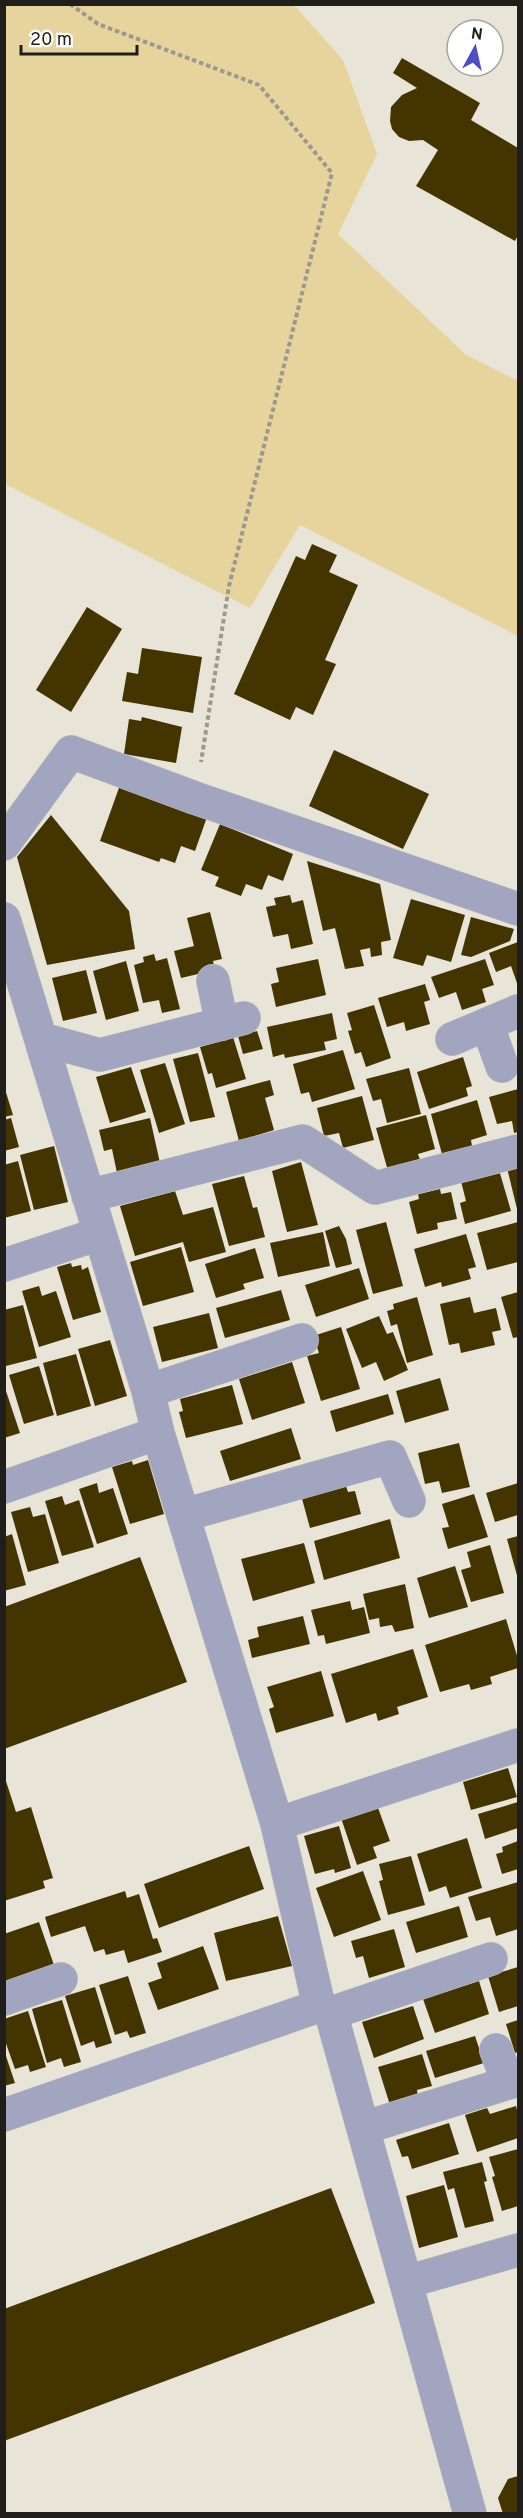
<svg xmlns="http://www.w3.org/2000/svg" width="523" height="2518" font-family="Overpass,sans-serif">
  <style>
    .green { fill: #e7d49d }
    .building { fill: #443500 }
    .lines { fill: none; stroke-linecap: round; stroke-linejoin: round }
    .minor-casing { stroke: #c4c0b6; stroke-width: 34 }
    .path { stroke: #9b988f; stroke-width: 4; stroke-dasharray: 4.5 3; stroke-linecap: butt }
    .minor { stroke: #a1a5c0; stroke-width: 33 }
  </style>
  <rect width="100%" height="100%" fill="#e8e4d8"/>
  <path class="green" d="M4,5h290l49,55 34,94 -39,80 127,120 53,27v255l-218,-111 -50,83 -245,-124z"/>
  <path class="building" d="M402,58l78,45 -9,17 47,28v87l-3,6 -99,-55 22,-36 -15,-10 -14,1 -10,-4 -7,-8 -2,-8 1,-14 11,-12 15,-7 -24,-15z
    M312,544l25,11 -8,17 29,13 -33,75 11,4 -23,51 -17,-8 -6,13 -56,-26 62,-138 9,4z
    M87,607l35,22 -51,83 -35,-22z
    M142,648l60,9 -9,56 -71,-12 5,-29 11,2z
    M142,717l40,10 -6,36 -52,-9 5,-35 12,2z
    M334,750l95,44 -26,55 -94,-43z
    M120,785l87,32 -12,34 -14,-5 -6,17 -14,-5 -2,4 -59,-21z
    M51,815l78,96 6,38 -88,16 -30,-108z
    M220,824l73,30 -10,27 -15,-6 -6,15 -16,-6 -5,12 -26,-10 4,-9 -18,-7z
    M307,861l73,23 11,56 -10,2 1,13 -11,2 -1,-9 -10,2 4,16 -19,3 -10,-41 -12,3z
    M290,895l2,8 11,-3 10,44 -22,5 -3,-15 -15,3 -7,-30 10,-2 -2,-7z
    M411,899l54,16 -14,47 -24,-7 -4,11 -30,-8z
    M210,912l12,47 -9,2 2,9 -34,8 -7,-27 20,-5 -7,-28z
    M471,917l43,12 -4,12 -39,16 -10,-2z
    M518,942v44l-7,-20 -15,6 -7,-19z
    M154,954l2,7 11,-3 13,51 -18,4 -3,-13 -16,3 -9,-38 10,-3 -1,-5z
    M318,959l8,36 -50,12 -5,-23 8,-2 -3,-14z
    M485,959l9,26 -12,4 4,13 -24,8 -6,-18 -17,6 -8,-21z
    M126,961l13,50 -33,9 -13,-49z
    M86,970l11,43 -34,8 -11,-43z
    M425,984l5,16 -6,2 6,22 -24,7 -2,-9 -17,5 -9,-29z
    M374,1005l17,53 -25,9 -5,-15 -6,2 -7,-23 4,-1 -5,-17z
    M332,1013l5,26 -13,3 2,8 -41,8 -1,-4 -11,3 -6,-30z
    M257,1031l6,18 -20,5 -5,-18z
    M233,1037l13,42 -30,9 -4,-15 -4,1 -8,-27z
    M343,1050l12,39 -43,13 -3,-10 -8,2 -8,-30z
    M198,1053l17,64 -25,5 -17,-63z
    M463,1057l9,29 -6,2 2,8 -39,13 -12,-37z
    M165,1063l20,61 -26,9 -19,-63z
    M131,1067l15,45 -36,11 -14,-46z
    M409,1068l12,46 -34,9 -6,-24 -8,2 -7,-22z
    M270,1080l4,15 -9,3 9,32 -35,11 -13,-49z
    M4,1086l9,29 -9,2z
    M518,1089v43l-4,1 -2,-12 -15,3 -8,-27z
    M362,1096l12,44 -31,8 -4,-15 -15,3 -7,-28z
    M477,1100l10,35 -16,5 1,6 -30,8 -11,-40z
    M426,1115l9,34 -17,5 3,9 -33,8 -12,-43z
    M11,1118l8,29 -15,4v-31z
    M150,1118l10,45 -43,10 -5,-24 -8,2 -5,-21z
    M54,1146l14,56 -34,8 -14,-55z
    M18,1161l13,50 -27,7v-53z
    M301,1162l17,63 -31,7 -15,-61z
    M518,1165v48l-11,-45z
    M499,1170l12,41 -46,13 -5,-21 6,-2 -5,-20z
    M244,1176l9,32 4,-1 8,30 -36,9 -17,-62z
    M440,1189l1,5 10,-2 6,27 -20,4 1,6 -21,5 -8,-32 10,-3 -1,-5z
    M175,1191l8,24 30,-8 13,45 -37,10 -6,-20 -48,14 -15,-50z
    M386,1222l17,64 -30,8 -17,-64z
    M518,1222v40l-31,8 -10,-37z
    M339,1226l7,13 6,25 -16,4 -11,-37z
    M323,1232l7,34 -52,11 -8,-34z
    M466,1234l10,33 -8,2 3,10 -29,8 -1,-5 -16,5 -11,-38z
    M181,1247l13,45 -51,14 -13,-44z
    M255,1248l9,30 -21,6 2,5 -29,9 -11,-34z
    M71,1263l1,4 9,-2 1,5 6,-3 13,45 -28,8 -16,-53z
    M359,1268l10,31 -53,18 -11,-32z
    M39,1286l3,10 14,-5 15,46 -32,10 -17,-56z
    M281,1290l9,30 -65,18 -9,-30z
    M518,1292v45l-5,1 -12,-41z
    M417,1297l16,58 -26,8 -10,-39 -6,2 -4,-15 7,-2 -1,-5z
    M470,1297l4,16 22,-5 5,22 -9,2 3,13 -34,8 -2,-10 -10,2 -9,-41z
    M23,1305l14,53 -31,8 -2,-56z
    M209,1313l9,35 -56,14 -9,-35z
    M379,1316l8,18 6,-2 15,38 -24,11 -8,-19 -14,6 -16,-39z
    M341,1327l19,62 -39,12 -14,-45 12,-3 -6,-17z
    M110,1340l17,56 -32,10 -17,-57z
    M76,1354l15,52 -34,10 -14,-53z
    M292,1362l13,41 -53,17 -13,-41z
    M39,1366l15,49 -30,9 -15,-49z
    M440,1378l9,32 -44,13 -9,-32z
    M4,1385l16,48 -16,5z
    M232,1385l11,39 -57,14 -7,-26 4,-1 -3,-12z
    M388,1394l6,20 -58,18 -6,-21z
    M291,1428l10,31 -71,22 -10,-30z
    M459,1443l11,44 -28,6 -3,-12 -14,3 -7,-31z
    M148,1460l16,54 -34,10 -18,-57 20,-6 1,4z
    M97,1483l2,10 14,-5 15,46 -31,10 -18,-55z
    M345,1483l3,9 7,-1 6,23 -51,14 -9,-33z
    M518,1483v32l-23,7 -9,-29z
    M474,1494l14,43 -40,12 -6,-21 7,-1 -7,-23z
    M62,1496l3,9 14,-5 15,47 -32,9 -17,-55z
    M30,1507l3,10 12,-3 14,49 -31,9 -17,-60z
    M390,1519l10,39 -76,22 -10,-39z
    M12,1534l14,51 -22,6v-54z
    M518,1536v43l-11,-40z
    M304,1543l11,40 -62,18 -12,-42z
    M490,1545l14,48 -33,9 -10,-32 10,-3 -4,-15z
    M140,1557l47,125 -183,67v-142z
    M455,1566l13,41 -39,11 -12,-40z
    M405,1584l9,44 -19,4 -3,-7 -12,2 -1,-9 -10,2 -6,-26z
    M350,1601l2,9 12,-3 6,26 -44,11 -2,-9 -6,1 -7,-26z
    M303,1616l7,28 -58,14 -4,-18 11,-3 -2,-10z
    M506,1619l12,40v9l-28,9 2,7 -21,6 -2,-6 -29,8 -15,-47z
    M413,1649l15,48 -31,10 2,7 -21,7 -2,-8 -30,10 -15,-49z
    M321,1671l13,45 -58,17 -7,-24 5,-2 -7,-20z
    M508,1768l9,29 -46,13 -8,-28z
    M4,1775l12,37 15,-5 22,71 -10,3 2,7 -41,13z
    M518,1802v26l-33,11 -7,-25z
    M377,1805l13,36 -17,6 4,11 -20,7 -16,-47z
    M339,1826l12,42 -16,5 -1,-4 -19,5 -11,-38z
    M467,1838l15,50 -32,10 -4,-12 -17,6 -12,-38z
    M518,1841v28l-16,5 -6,-20 7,-2 -1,-5z
    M249,1846l15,43 -105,39 -15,-44z
    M411,1856l14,49 -37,10 -9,-34 4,-1 -4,-16z
    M363,1871l18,49 -47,17 -18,-49z
    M518,1882v47l-22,7 -6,-19 -14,4 -8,-24z
    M125,1891l2,7 12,-4 14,45 4,-1 5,14 -34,11 -4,-13 -18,5 -2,-6 -10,3 -9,-26 -34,11 -6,-20z
    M459,1906l9,31 -52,16 -10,-31z
    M278,1916l14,50 -66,15 -12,-48z
    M39,1922l15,43 -50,17v-48z
    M394,1929l11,38 -36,11 -6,-22 -7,2 -5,-17z
    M203,1946l16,43 -61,21 -10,-27 14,-5 -5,-15z
    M518,1967v39l-19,6 -11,-36z
    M128,1976l18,57 -16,5 -3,-7 -12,4 -16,-50z
    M479,1981l10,33 -54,19 -12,-34z
    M95,1987l17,56 -16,5 -2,-7 -13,5 -16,-50z
    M62,2000l19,62 -17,5 -3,-9 -14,5 -15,-54z
    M413,2006l11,33 -50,19 -12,-36z
    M28,2011l18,56 -16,5 -2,-7 -13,4 -11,-31v-19z
    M518,2020v32l-3,1 -9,-29z
    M475,2036l9,27 -49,15 -9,-27z
    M4,2050l11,33 -11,3z
    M422,2054l10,32 -15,4 1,7 -28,8 -12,-38z
    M516,2106l2,8v24l-41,14 -12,-37 22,-7 3,6z
    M449,2123l10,31 -47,15 -4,-13 -6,1 -6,-17z
    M518,2149v57l-16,5 -10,-34 3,-1 -6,-19z
    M482,2162l5,19 -3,1 10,39 -29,7 -11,-40 -6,2 -5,-18z
    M444,2185l14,52 -39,11 -13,-52z
    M331,2188l44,115 -371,138v-132z
    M518,2476v38h-15l-5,-16 10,-19z"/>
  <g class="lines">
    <g class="minor-casing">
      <path id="minor" d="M4,844l67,-92 124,46 323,111
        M4,919l144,472 10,42 119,391 42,182 12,7 139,501
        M213,981l9,43
        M487,1024l15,42
        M41,1039l59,16 144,-37
        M452,1039l66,-28
        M88,1196l215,-55 72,47 143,-37
        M4,1265l95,-31
        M148,1391l154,-51
        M4,1487l154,-54
        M184,1515l206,-58 19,44
        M277,1824l241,-79
        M4,1999l57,-20
        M331,2013l160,-54
        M496,2050l12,33
        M4,2115l315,-109
        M363,2128l155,-48
        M406,2282l112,-32"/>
    </g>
    <path class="path" d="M70,4l28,20 161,61 73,88 -103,413 -28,176"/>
    <use href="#minor" class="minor"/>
  </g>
  <rect width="523" height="2518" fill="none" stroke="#201e1a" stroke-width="12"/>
  <g transform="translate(475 48) rotate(8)"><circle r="28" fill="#ffffff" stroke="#a6a5a3" stroke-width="1.5"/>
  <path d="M0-4.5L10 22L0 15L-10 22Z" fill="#4f4dc4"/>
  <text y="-9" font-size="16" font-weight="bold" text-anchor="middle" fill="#201e1a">N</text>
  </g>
  <path d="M21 45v9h116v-9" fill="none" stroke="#201e1a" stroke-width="3"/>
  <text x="30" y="45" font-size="18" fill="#201e1a" stroke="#ffffff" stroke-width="4.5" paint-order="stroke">20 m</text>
</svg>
